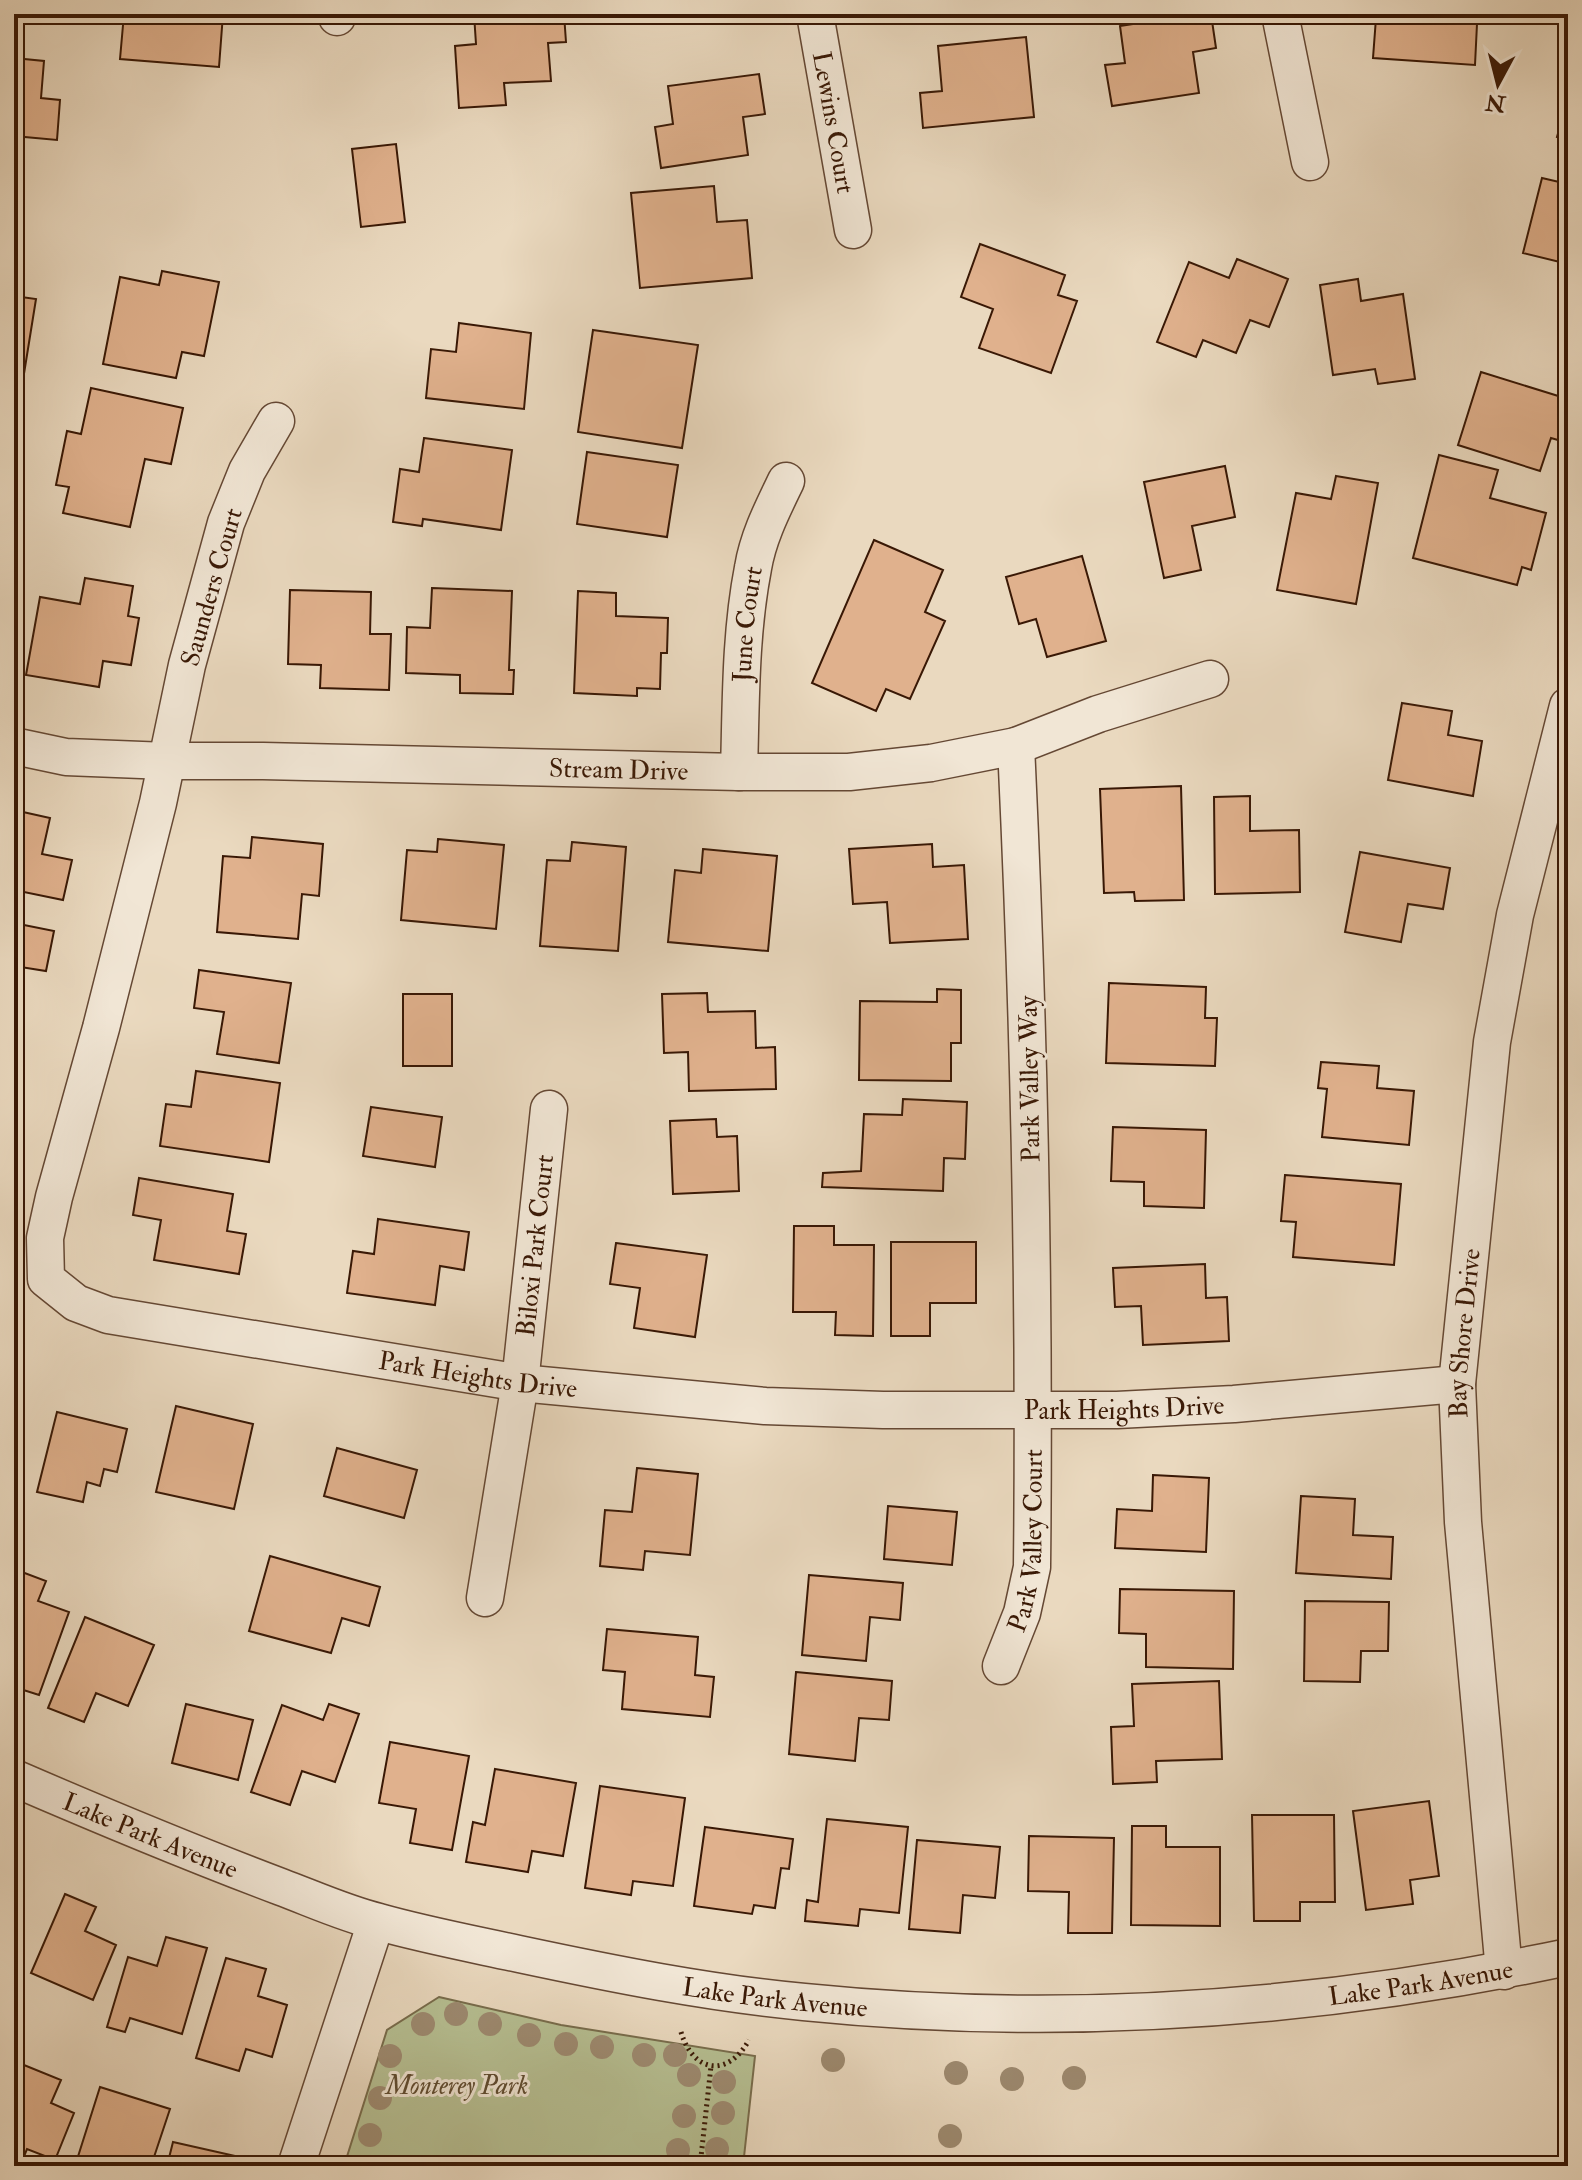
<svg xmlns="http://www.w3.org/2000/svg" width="1582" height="2180" font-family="'IM FELL Double Pica',serif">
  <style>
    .green { fill: #b6bf92; stroke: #786c4c; stroke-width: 2 }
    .building { fill: #e0b18d; stroke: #391805; stroke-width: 2 }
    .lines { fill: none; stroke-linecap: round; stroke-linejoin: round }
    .minor-casing { stroke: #654834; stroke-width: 39 }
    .path { stroke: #391805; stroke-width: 5; stroke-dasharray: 2 4; stroke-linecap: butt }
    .minor { stroke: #f1e6d5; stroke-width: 36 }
    .tree { fill: #9d8a70 }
    .labels { text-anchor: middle; stroke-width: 6; stroke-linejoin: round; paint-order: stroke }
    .street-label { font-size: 26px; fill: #391805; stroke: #f1e6d5 }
    .park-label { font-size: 26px; font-style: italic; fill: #5e4a2f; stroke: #f1e6d5 }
  </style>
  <rect width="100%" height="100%" fill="#ead9bf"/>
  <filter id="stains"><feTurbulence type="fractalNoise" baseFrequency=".0025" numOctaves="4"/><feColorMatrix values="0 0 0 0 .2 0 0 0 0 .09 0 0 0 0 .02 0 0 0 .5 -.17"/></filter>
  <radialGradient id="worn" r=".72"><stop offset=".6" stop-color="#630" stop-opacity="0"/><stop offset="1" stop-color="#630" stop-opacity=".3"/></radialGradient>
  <path class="green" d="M439,1997l122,28 194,31 -12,110h-399l43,-136z"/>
  <path class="building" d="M124,14h99l-4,53 -99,-8z
    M474,14h90l2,28 -18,1 3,38 -47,2 2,22 -47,3 -4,-62 21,-2z
    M1198,14h13l5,34 -23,4 6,41 -87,13 -7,-41 20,-2 -5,-37z
    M1397,14h89l-1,10h-8l-2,41 -102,-7 3,-40 21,2z
    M1026,37l8,80 -111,11 -3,-35 22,-2 -4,-45z
    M14,58l30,3 -3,37 19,2 -3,40 -43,-4z
    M759,74l6,40 -22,3 5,38 -87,13 -6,-41 18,-3 -5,-38z
    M1568,98v41l-11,-2z
    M396,144l9,78 -44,5 -9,-78z
    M1542,178l26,6v80l-45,-11z
    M714,186l3,36 30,-2 5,58 -112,10 -9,-95z
    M980,244l85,31 -7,20 19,6 -26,72 -72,-25 14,-39 -32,-12z
    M1237,259l51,20 -19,48 -19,-7 -14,33 -33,-13 -7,17 -39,-15 32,-80 40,16z
    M162,271l57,11 -15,74 -22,-4 -6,26 -73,-14 17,-87 39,8z
    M1358,279l3,22 42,-7 12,85 -37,5 -3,-15 -42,6 -13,-90z
    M14,296l22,3 -13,81 -9,-1z
    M459,323l72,10 -7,76 -98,-11 5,-49 25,3z
    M593,330l105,15 -16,103 -104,-16z
    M1481,372l87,27v44l-17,-5 -11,33 -82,-26z
    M91,388l92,20 -12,56 -26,-5 -15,68 -67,-14 6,-26 -13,-2 11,-54 14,3z
    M424,438l88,12 -11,80 -78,-11 -1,7 -29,-4 7,-53 19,3z
    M587,452l91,13 -11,72 -90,-13z
    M1439,455l59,15 -8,28 56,15 -15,57 -9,-3 -5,18 -104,-27z
    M1225,466l10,51 -43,9 9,44 -37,8 -20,-96z
    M1336,476l42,7 -22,121 -79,-14 19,-97 35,6z
    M874,540l69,30 -18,42 20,9 -35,78 -24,-10 -10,22 -64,-28z
    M1082,556l24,85 -59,16 -11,-38 -17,5 -13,-47z
    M85,578l48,8 -5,30 11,2 -8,47 -28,-4 -4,26 -73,-12 14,-78 40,7z
    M432,588l80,3 -3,79h5l-1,24 -53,-1v-18l-54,-2 1,-46 23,1z
    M290,590l81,2 -1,42h21l-2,56 -69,-2 1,-23 -33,-1z
    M578,591l38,2v23l52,2 -1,35h-6l-1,36 -23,-1v8l-63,-3z
    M1402,703l50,8 -4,24 34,6 -9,55 -85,-16z
    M1181,786l3,114 -49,1 -1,-9 -30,1 -4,-104z
    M1250,796v35l49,-1 1,62 -85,2 -1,-97z
    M14,810l36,8 -8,36 30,6 -9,40 -49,-10z
    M252,837l71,7 -4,52 -17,-2 -4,45 -81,-7 6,-76 27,2z
    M438,839l66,6 -8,84 -95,-9 6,-70 30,2z
    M572,842l54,5 -8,104 -78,-5 7,-86 23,1z
    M932,844l1,23 31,-2 4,74 -78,4 -3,-41 -34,2 -4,-55z
    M703,849l74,7 -9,95 -100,-9 7,-72 26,3z
    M1360,852l90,16 -7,41 -35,-5 -7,38 -56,-10z
    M14,923l40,8 -8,40 -32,-5z
    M199,970l92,13 -12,80 -62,-9 7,-42 -30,-4z
    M1109,983l97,4 -1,31h12l-2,48 -109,-3z
    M937,989l24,1v53h-10v38l-92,-1 1,-79 77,1z
    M707,993l1,19 47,-1 1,37 19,-1 1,42 -87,2 -1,-39 -24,1 -2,-59z
    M403,994h49v72h-49z
    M1321,1062l58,4 -2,22 37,3 -5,54 -87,-8 5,-48 -9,-1z
    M196,1071l84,12 -11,79 -109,-16 6,-42 25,3z
    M903,1099l64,3 -2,57 -21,-1 -1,33 -121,-4 1,-14 38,-2 3,-57 38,1z
    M371,1107l71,10 -7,50 -72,-11z
    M716,1119l1,18 20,-1 2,55 -66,3 -3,-73z
    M1113,1127l93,3 -2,78 -60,-2v-24l-33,-1z
    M1285,1175l116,9 -7,81 -101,-8 3,-35 -15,-1z
    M139,1178l94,16 -6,37 19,3 -7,40 -85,-14 7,-40 -28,-5z
    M378,1219l91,13 -5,38 -24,-4 -5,39 -88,-12 6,-42 21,3z
    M794,1226h40v19h40l-1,91 -38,-1 1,-23h-43z
    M891,1242h85v61h-46v33h-39z
    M616,1243l91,12 -12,82 -61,-9 6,-40 -30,-4z
    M1205,1264l1,34 21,-1 2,44 -86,4 -2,-39 -26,1 -2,-39z
    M176,1406l77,18 -19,85 -78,-17z
    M57,1412l70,17 -10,43 -13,-3 -4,17 -13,-4 -4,20 -46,-10z
    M1559,1421h9v92h-7z
    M337,1448l80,22 -13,48 -80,-22z
    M637,1468l61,6 -8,81 -45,-4 -2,19 -43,-4 5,-56 27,2z
    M1153,1475l56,3 -3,74 -91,-4 2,-39 35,2z
    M1301,1496l54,3 -2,36 40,2 -2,42 -95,-6z
    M888,1506l69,6 -5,53 -68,-6z
    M270,1556l110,31 -11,39 -27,-8 -11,35 -82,-22z
    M14,1569l32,12 -8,20 31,11 -30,83 -25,-8z
    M809,1575l94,8 -3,37 -30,-3 -4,44 -64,-6z
    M1120,1589l114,2 -1,78 -87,-2v-33l-27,-1z
    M1305,1601l84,1 -1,49h-27l-1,31 -56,-1z
    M1561,1603h7v56h-6z
    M85,1617l69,28 -26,61 -32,-13 -12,29 -36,-14z
    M607,1629l91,8 -3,38 19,2 -4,40 -88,-8 3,-37 -22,-2z
    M796,1672l96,9 -3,39 -30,-2 -4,43 -66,-7z
    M1219,1681l3,78 -66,2 1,21 -44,2 -2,-57 23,-1 -2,-42z
    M186,1704l67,16 -15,60 -66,-17z
    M329,1704l30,10 -24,68 -33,-11 -12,34 -39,-13 31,-87 41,15z
    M390,1742l79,14 -17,94 -42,-7 6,-34 -37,-6z
    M495,1769l81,14 -13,73 -31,-5 -4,21 -62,-10 7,-40 12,3z
    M600,1786l85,12 -12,88 -40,-5 -2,14 -46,-7z
    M1429,1801l10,75 -29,4 3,24 -47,6 -13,-99z
    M1252,1815h82l1,87h-35v19h-46z
    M827,1819l81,8 -9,86 -39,-4 -2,17 -53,-5 2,-21 11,2z
    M1132,1826h34v21h54v79l-89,-1z
    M705,1827l88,12 -4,30 -8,-1 -6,40 -21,-3 -2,9 -58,-8z
    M1029,1836l85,2 -2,95h-44l1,-41 -41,-1z
    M917,1840l83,7 -5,51 -32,-3 -3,38 -51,-4z
    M65,1894l31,13 -11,24 31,14 -23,55 -62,-27z
    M166,1937l41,11 -25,86 -52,-16 -5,14 -18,-5 21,-70 29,9z
    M226,1958l40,11 -8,27 29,9 -15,52 -26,-8 -7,22 -43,-13z
    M19,2063l42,17 -10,23 23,10 -19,47 -28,-11 -7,17h-6v-90z
    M100,2087l70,22 -19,57h-76z
    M173,2142l71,16 -2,8h-75z"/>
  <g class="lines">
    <g class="minor-casing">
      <g id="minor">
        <path d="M337,14v3"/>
        <path id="s1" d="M815,14l38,216"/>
        <path d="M1280,14l30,148"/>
        <path id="s2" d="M276,421l-29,50 -21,52 -39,142 -29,138 -57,225 -47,169 -9,41 1,41 30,24 32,12 412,68 245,23 118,4h234l117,-6 223,-20"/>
        <path id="s3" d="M14,746l52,11 101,4h96l476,11h110l82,-9 85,-17 82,-32 112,-35"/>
        <path id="s4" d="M739,772c2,-68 1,-137 14,-204 5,-31 20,-60 33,-87"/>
        <path id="s5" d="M485,1598l35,-215 29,-274"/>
        <path id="s6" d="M1001,1666l21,-53 10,-46c3,-274 -3,-547 -16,-821"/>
        <path id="s7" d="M14,1778c88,38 177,75 267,109 32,12 65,27 98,35 46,13 94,22 140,32 94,20 189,39 285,48 256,26 512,8 764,-45"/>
        <path id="s8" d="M1504,1971l-41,-449 -6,-138 35,-342 23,-127 53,-209"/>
        <path d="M296,2166l80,-244"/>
      </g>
    </g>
    <path class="path" d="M681,2032c12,41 47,46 68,8
      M700,2166l11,-100"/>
    <use href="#minor" class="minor"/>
  </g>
  <g class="tree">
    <circle cx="456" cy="2014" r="12"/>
    <circle cx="423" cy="2024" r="12"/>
    <circle cx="490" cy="2024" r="12"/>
    <circle cx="529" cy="2035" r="12"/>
    <circle cx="566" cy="2044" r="12"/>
    <circle cx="602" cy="2047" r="12"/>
    <circle cx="644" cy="2055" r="12"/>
    <circle cx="675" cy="2055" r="12"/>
    <circle cx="390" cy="2056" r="12"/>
    <circle cx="833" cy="2060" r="12"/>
    <circle cx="956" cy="2073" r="12"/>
    <circle cx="689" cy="2075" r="12"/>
    <circle cx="1074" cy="2078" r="12"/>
    <circle cx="1012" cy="2079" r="12"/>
    <circle cx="724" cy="2082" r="12"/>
    <circle cx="380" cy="2098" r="12"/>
    <circle cx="723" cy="2113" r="12"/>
    <circle cx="684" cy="2116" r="12"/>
    <circle cx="370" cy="2135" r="12"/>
    <circle cx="950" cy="2136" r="12"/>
    <circle cx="717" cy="2149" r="12"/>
    <circle cx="678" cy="2150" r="12"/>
  </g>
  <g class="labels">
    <g class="street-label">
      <text dy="9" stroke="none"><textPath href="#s1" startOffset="110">Lewins Court</textPath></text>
      <text transform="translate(211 587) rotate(-74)" y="9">Saunders Court</text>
      <text dy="9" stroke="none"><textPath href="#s4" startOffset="148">June Court</textPath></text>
      <text dy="9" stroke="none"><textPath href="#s3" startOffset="606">Stream Drive</textPath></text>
      <text transform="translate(1029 1079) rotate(-91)" y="9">Park Valley Way</text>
      <text dy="9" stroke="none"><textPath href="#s5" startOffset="356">Biloxi Park Court</textPath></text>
      <text dy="9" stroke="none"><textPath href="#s8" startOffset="640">Bay Shore Drive</textPath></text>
      <text dy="9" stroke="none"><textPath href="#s2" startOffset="1340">Park Heights Drive</textPath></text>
      <text dy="9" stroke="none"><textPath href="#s2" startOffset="1988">Park Heights Drive</textPath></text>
      <text dy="9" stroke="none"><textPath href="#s6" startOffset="130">Park Valley Court</textPath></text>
      <text dy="9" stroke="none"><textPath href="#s7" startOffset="148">Lake Park Avenue</textPath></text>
      <text dy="9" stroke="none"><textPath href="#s7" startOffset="1444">Lake Park Avenue</textPath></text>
      <text dy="9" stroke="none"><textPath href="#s7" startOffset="796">Lake Park Avenue</textPath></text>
    </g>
    <g class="park-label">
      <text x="457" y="2094">Monterey Park</text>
    </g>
  </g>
  <rect width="1582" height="2180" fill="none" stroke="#ead9bf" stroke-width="48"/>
  <rect x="16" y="16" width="1550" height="2148" fill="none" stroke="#391805" stroke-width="4"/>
  <rect x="24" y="24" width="1534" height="2132" fill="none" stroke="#391805" stroke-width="2"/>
  <g transform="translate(1498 84) rotate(187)" stroke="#f1e6d5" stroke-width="6" paint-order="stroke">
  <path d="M0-6L14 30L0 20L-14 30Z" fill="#391805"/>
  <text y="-12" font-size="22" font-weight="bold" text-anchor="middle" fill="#391805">N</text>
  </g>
  <rect width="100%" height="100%" filter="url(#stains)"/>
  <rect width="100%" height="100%" fill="url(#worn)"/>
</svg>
